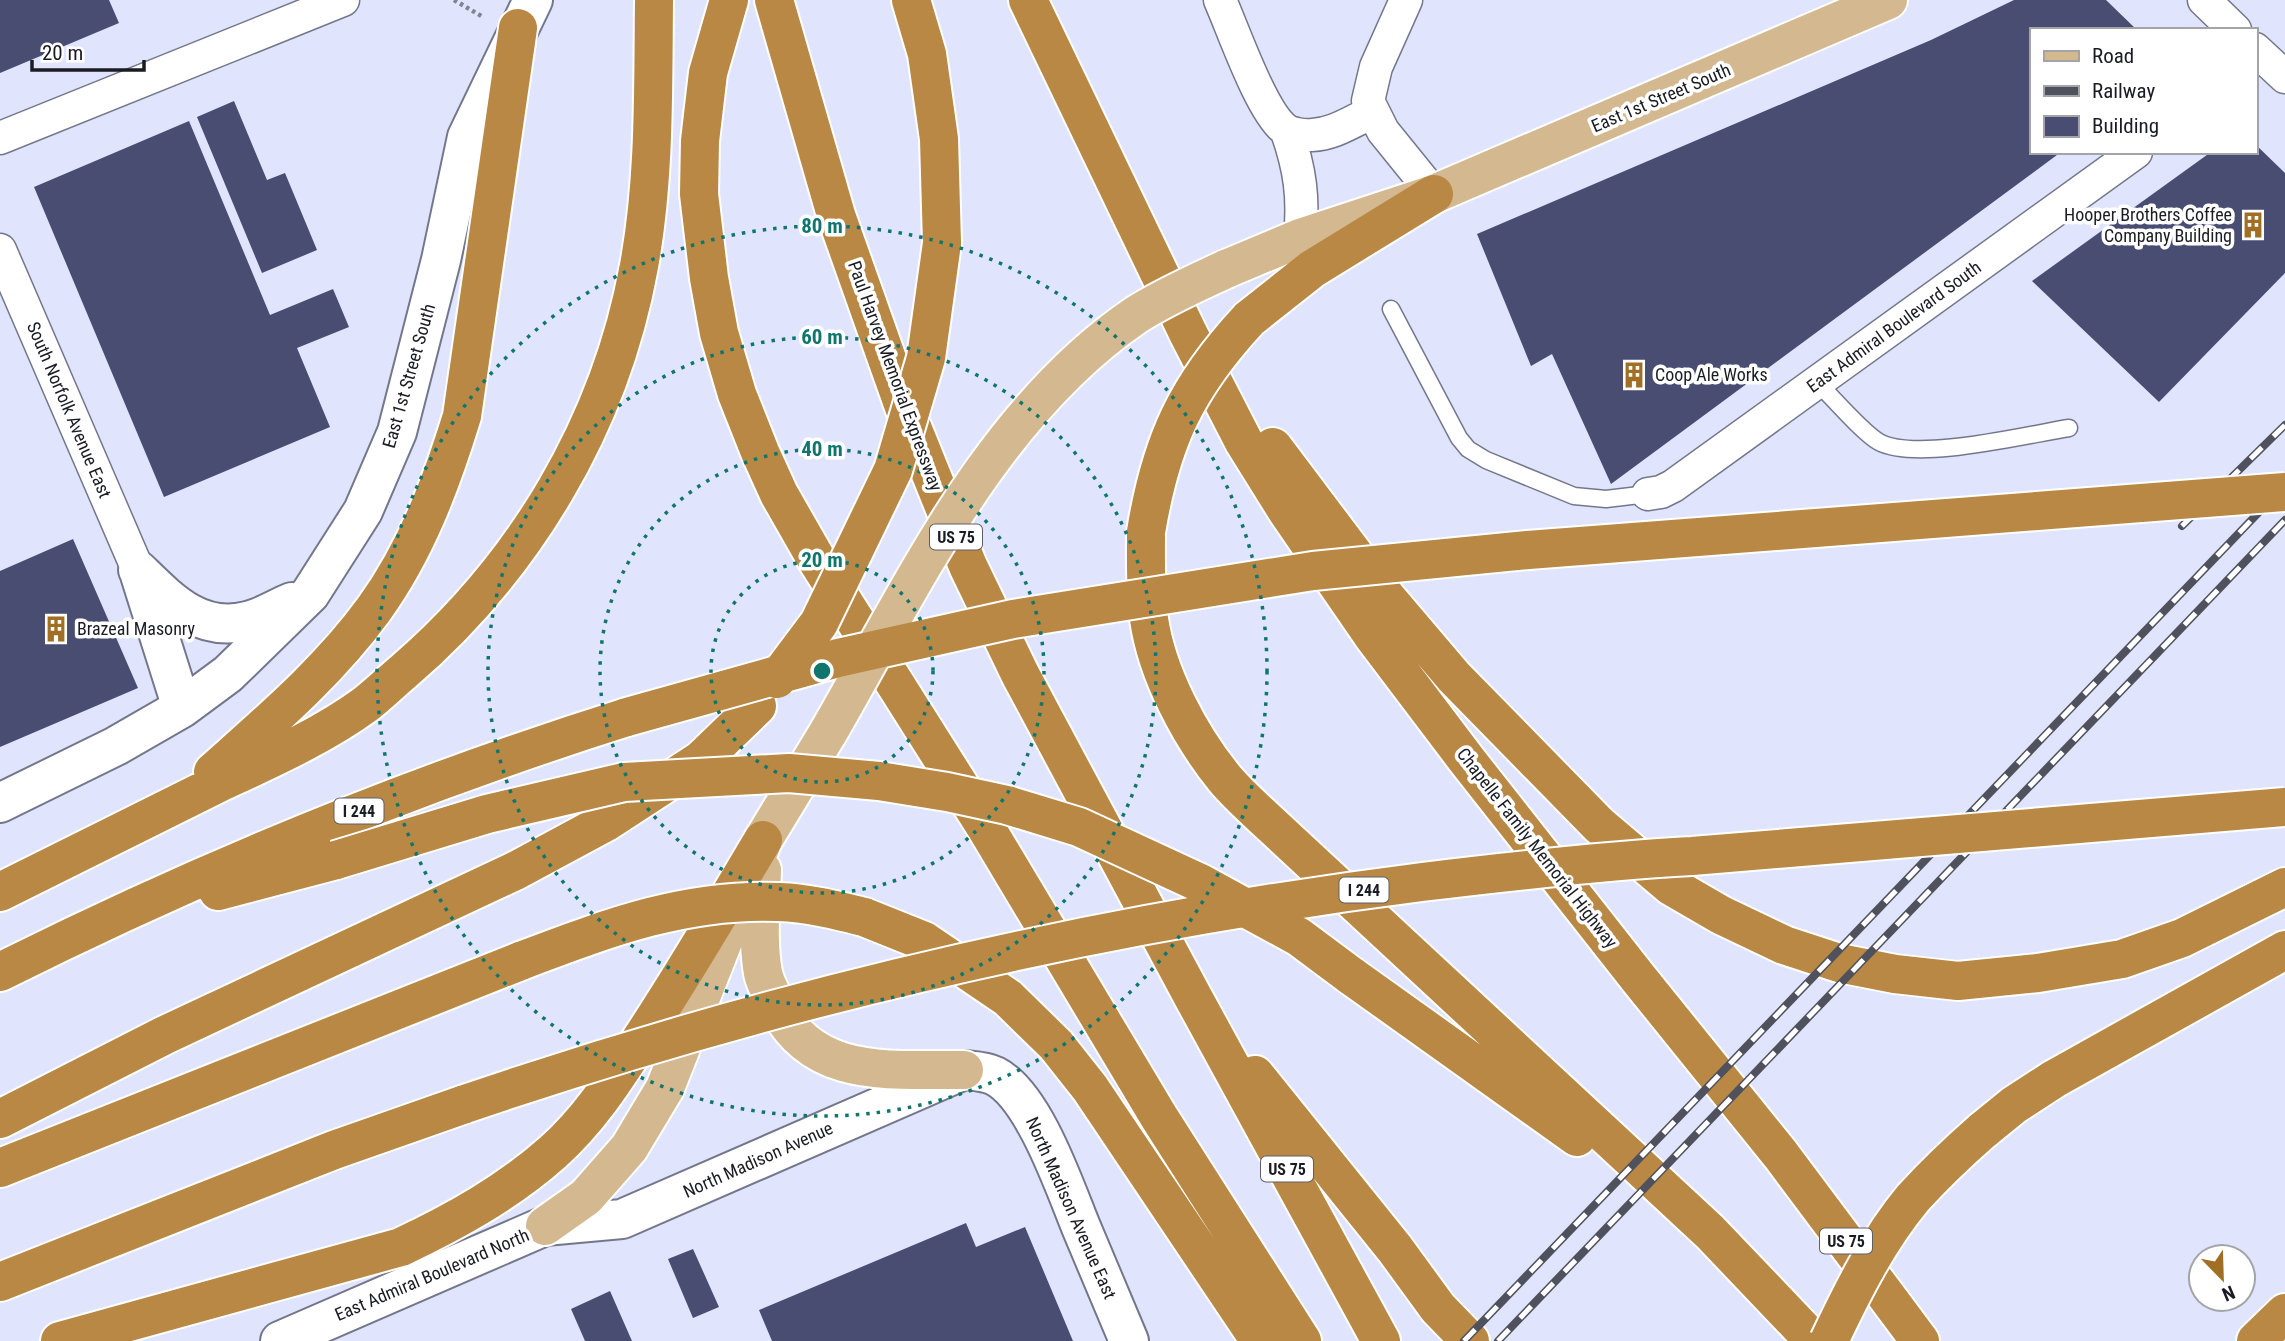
<svg xmlns="http://www.w3.org/2000/svg" width="2285" height="1341" font-family="'Roboto Condensed',sans-serif">
  <style>
    .building { fill: #494d72 }
    .lines { fill: none; stroke-linecap: round; stroke-linejoin: round }
    .lane-casing { stroke: #74778c; stroke-width: 19 }
    .street-casing { stroke: #74778c; stroke-width: 35 }
    .secondary-casing { stroke: #74778c; stroke-width: 42 }
    .primary-casing { stroke: #fff; stroke-width: 42 }
    .highway-casing { stroke: #fff; stroke-width: 42 }
    .path { stroke: #808393; stroke-width: 4.5; stroke-dasharray: 3.5 3.5; stroke-linecap: butt }
    .lane { stroke: #fff; stroke-width: 16 }
    .street { stroke: #fff; stroke-width: 32 }
    .secondary { stroke: #fff; stroke-width: 38 }
    .primary { stroke: #d4b88f; stroke-width: 38 }
    .highway { stroke: #b88844; stroke-width: 38 }
    .rail-casing { stroke: #4f515d; stroke-width: 8 }
    .rail { stroke: #fff; stroke-width: 5; stroke-dasharray: 16; stroke-linecap: butt }
    .primary-bridge-casing { stroke: #fff; stroke-width: 42; stroke-linecap: butt }
    .highway-bridge-casing { stroke: #fff; stroke-width: 42; stroke-linecap: butt }
    .primary-bridge { stroke: #d4b88f; stroke-width: 38 }
    .highway-bridge { stroke: #b88844; stroke-width: 38 }
    .ring { fill: none; stroke: #0f766e; stroke-width: 3.5; stroke-dasharray: 3.5 7 }
    .labels { text-anchor: middle; stroke-width: 7; stroke-linejoin: round; paint-order: stroke }
    .shield { fill: #fff; stroke: #5f5f65; stroke-width: 2 }
    .shield-label { font-size: 16px; font-weight: bold; fill: #1a1b23 }
    .street-label { font-size: 18px; fill: #1a1b23; stroke: #fff }
    .poi-label { font-size: 18px; fill: #1a1b23; stroke: #fff; text-anchor: start }
    .centre { fill: #0f766e; stroke: #fff; stroke-width: 3.5 }
    .ring-label { font-size: 21px; text-anchor: middle; font-weight: bold; fill: #0f766e; stroke: #fff; stroke-width: 7; stroke-linejoin: round; paint-order: stroke }
  </style>
  <rect width="100%" height="100%" fill="#e0e5fd"/>
  <path class="building" d="M0,0h109l10,23 -119,50z
    M2014,0h92l31,30h-106v122h30l-450,332 -59,-130 -21,12 -54,-132 454,-194z
    M234,101l33,79 18,-7 32,77 -55,23 -65,-156z
    M189,121l81,194 63,-26 16,38 -52,21 33,79 -166,70 -130,-310z
    M2255,144l30,29v100l-126,129 -127,-121 179,-129h44z
    M73,539l65,149 -138,59v-176z
    M966,1223l10,24 49,-20 48,114h-301l-13,-31z
    M693,1249l26,58 -26,11 -25,-59z
    M610,1291l22,50h-47l-14,-32z"/>
  <g class="lines">
    <g class="lane-casing">
      <path id="lane" d="M1391,309l68,129 9,11 18,11 88,36 32,3 42,-5
        M1817,382c15,15 46,51 62,60 37,20 146,-7 190,-14"/>
    </g>
    <g class="street-casing">
      <path id="street" d="M1220,0c13,29 42,114 66,130 5,4 19,6 26,5 23,-1 40,-14 61,-23
        M1406,0l-30,67 -8,34 15,30 51,63
        M2204,0l31,30
        M2255,49l30,28
        M1287,132c13,37 17,66 13,106
        M0,138l343,-138
        M0,250l138,320
        M1648,494l13,-2 12,-6 463,-334"/>
    </g>
    <g class="secondary-casing">
      <path id="secondary" d="M138,570c31,30 61,63 109,51 15,-3 30,-13 45,-19
        M140,575l42,133
        M0,803l116,-57 66,-38 46,-34 82,-80 53,-83 34,-79 44,-172 26,-123 66,-137
        M280,1341l265,-115 77,-7 342,-149c10,1 21,1 31,6 39,20 70,112 86,151 16,38 32,76 48,114"/>
    </g>
    <g class="primary-casing">
      <path id="primary" d="M1226,269l74,-31 134,-44 454,-194
        M762,870c-1,34 -5,69 1,103 2,10 8,20 12,29 36,79 116,67 189,68
        M545,1226l41,-29 43,-49 36,-60 98,-248 66,-109"/>
    </g>
    <g class="highway-casing">
      <path id="highway" d="M729,0l-21,73 -8,68 -1,53 10,84 10,55 18,61 23,58 19,42 36,63 170,269 174,291 143,224
        M774,0l62,215 68,192 64,159 52,108 173,323 188,344
        M911,0l16,54 12,85 3,104
        M1028,0l160,333 56,109 43,69 86,125 93,123 173,220 142,176 139,186
        M1249,319l63,-50 122,-75
        M1273,447l113,150 68,80 145,148 72,61 50,29 63,30 55,18 56,11 63,7 80,-8 84,-14 60,-21 103,-51
        M1146,532c0,29 -1,58 3,87 8,55 41,117 76,160 11,13 25,26 38,38l447,415 104,109
        M213,772c57,-51 116,-101 161,-163 42,-58 67,-125 88,-193l56,-388
        M218,891l118,-31
        M0,892c72,-36 145,-72 217,-108 51,-24 104,-47 149,-80 13,-10 25,-22 37,-32 122,-105 207,-247 236,-406 16,-87 14,-178 15,-266
        M864,917l60,24 84,57 48,47 34,43 170,253
        M0,972c202,-101 411,-187 627,-255
        M1350,975l227,162
        M1255,1075l140,174 43,59 32,33
        M0,1119l165,-84 350,-164 91,-49 95,-62 56,-54
        M1982,1131l32,-26 40,-26 231,-129
        M0,1168l523,-208
        M0,1282l334,-132 131,-46
        M60,1341l341,-94c55,-26 107,-55 152,-95 37,-33 62,-73 88,-113 43,-65 82,-132 122,-199
        M2256,1341l29,-28"/>
    </g>
    <path class="path" d="M454,0l29,17"/>
    <use href="#lane" class="lane"/>
    <use href="#street" class="street"/>
    <use href="#secondary" class="secondary"/>
    <use href="#primary" class="primary"/>
    <use href="#highway" class="highway"/>
    <g class="rail-casing">
      <path id="rail" d="M2182,526l103,-101
        M1464,1341l821,-856
        M1498,1341l787,-821"/>
    </g>
    <use href="#rail" class="rail"/>
    <g class="primary-bridge-casing">
      <path id="primary-bridge" d="M829,731c84,-146 163,-318 307,-416 28,-18 60,-32 90,-46"/>
    </g>
    <g class="highway-bridge-casing">
      <path id="highway-bridge" d="M1146,532c15,-91 40,-145 103,-213
        M777,679l42,-56 74,-153 33,-112 16,-115
        M627,717l211,-59 175,-39 300,-48 215,-21 757,-58
        M336,860l151,-46 137,-32 165,-9 90,8 68,11 60,13 72,22 121,56 99,54 51,38
        M523,960c85,-32 163,-62 256,-58 29,1 57,8 85,15
        M465,1104c311,-106 632,-181 957,-222 90,-11 179,-21 270,-26l593,-49
        M1829,1341c23,-49 49,-101 84,-143 22,-24 45,-46 69,-67"/>
    </g>
    <use href="#primary-bridge" class="primary-bridge"/>
    <use href="#highway-bridge" class="highway-bridge"/>
  </g>
  <g class="ring">
    <circle cx="822" cy="671" r="111"/>
    <circle cx="822" cy="671" r="222"/>
    <circle cx="822" cy="671" r="334"/>
    <circle cx="822" cy="671" r="445"/>
  </g>
  <defs>
    <g id="building-bare" transform="scale(2.1)"><path d="M-4-6H4V6H1V3H-1V6H-4ZM-2.5-4.3h1.7v1.8h-1.7ZM.8-4.3h1.7v1.8H.8ZM-2.5-1h1.7V.8h-1.7ZM.8-1h1.7V.8H.8Z" fill="#a06f24" stroke="#fff" stroke-width="2.5" paint-order="stroke"/></g>
  </defs>
  <g fill-rule="evenodd">
    <use href="#building-bare" x="2253" y="225"/>
    <use href="#building-bare" x="1634" y="375"/>
    <use href="#building-bare" x="56" y="629"/>
  </g>
  <g class="labels">
    <g class="shield">
      <rect x="930" y="524.5" width="52" height="25" rx="5"/>
      <rect x="334.5" y="798.5" width="49" height="25" rx="5"/>
      <rect x="1339.5" y="877.5" width="49" height="25" rx="5"/>
      <rect x="1261" y="1156.5" width="52" height="25" rx="5"/>
      <rect x="1820" y="1228.5" width="52" height="25" rx="5"/>
    </g>
    <g class="shield-label">
      <text x="956" y="543">US 75</text>
      <text x="359" y="817">I 244</text>
      <text x="1364" y="896">I 244</text>
      <text x="1287" y="1175">US 75</text>
      <text x="1846" y="1247">US 75</text>
    </g>
    <g class="street-label">
      <text transform="translate(1661 98) rotate(-23)" y="6">East 1st Street South</text>
      <text transform="translate(1894 327) rotate(-36)" y="6">East Admiral Boulevard South</text>
      <text transform="translate(409 376) rotate(-74)" y="6">East 1st Street South</text>
      <text transform="translate(895 376) rotate(70)" y="6">Paul Harvey Memorial Expressway</text>
      <text transform="translate(69 410) rotate(67)" y="6">South Norfolk Avenue East</text>
      <text transform="translate(1537 848) rotate(52)" y="6">Chapelle Family Memorial Highway</text>
      <text transform="translate(758 1160) rotate(-24)" y="6">North Madison Avenue</text>
      <text transform="translate(1071 1208) rotate(66)" y="6">North Madison Avenue East</text>
      <text transform="translate(432 1275) rotate(-23)" y="6">East Admiral Boulevard North</text>
    </g>
    <g class="poi-label">
      <text x="2232" y="221" text-anchor="end">Hooper Brothers Coffee<tspan x="2232" dy="21">Company Building</tspan></text>
      <text x="1655" y="381">Coop Ale Works</text>
      <text x="77" y="635">Brazeal Masonry</text>
    </g>
  </g>
  <circle cx="822" cy="671" r="10" class="centre"/>
  <g class="ring-label">
    <text x="822" y="233">80 m</text>
    <text x="822" y="344">60 m</text>
    <text x="822" y="456">40 m</text>
    <text x="822" y="567">20 m</text>
  </g>
  <rect x="2030" y="28" width="228" height="126" fill="#ffffff" stroke="#a3a4a7" stroke-width="2"/>
  <rect x="2044" y="51" width="35" height="10" fill="#d4b88f" stroke="#a3a4a7" stroke-width="2"/>
  <text x="2092" y="63" font-size="21" fill="#1a1b23">Road</text>
  <rect x="2044" y="86" width="35" height="10" fill="#4f515d" stroke="#a3a4a7" stroke-width="2"/>
  <text x="2092" y="98" font-size="21" fill="#1a1b23">Railway</text>
  <rect x="2044" y="116" width="35" height="21" fill="#494d72" stroke="#a3a4a7" stroke-width="2"/>
  <text x="2092" y="133" font-size="21" fill="#1a1b23">Building</text>
  <g transform="translate(2222 1278) rotate(157)"><circle r="33" fill="#ffffff" stroke="#a3a4a7" stroke-width="2"/>
  <path d="M0-5L12 26L0 18L-12 26Z" fill="#a06f24"/>
  <text y="-10" font-size="19" font-weight="bold" text-anchor="middle" fill="#1a1b23">N</text>
  </g>
  <path d="M32 60v10h112v-10" fill="none" stroke="#1a1b23" stroke-width="3.5"/>
  <text x="42" y="60" font-size="21" fill="#1a1b23" stroke="#ffffff" stroke-width="5" paint-order="stroke">20 m</text>
</svg>
